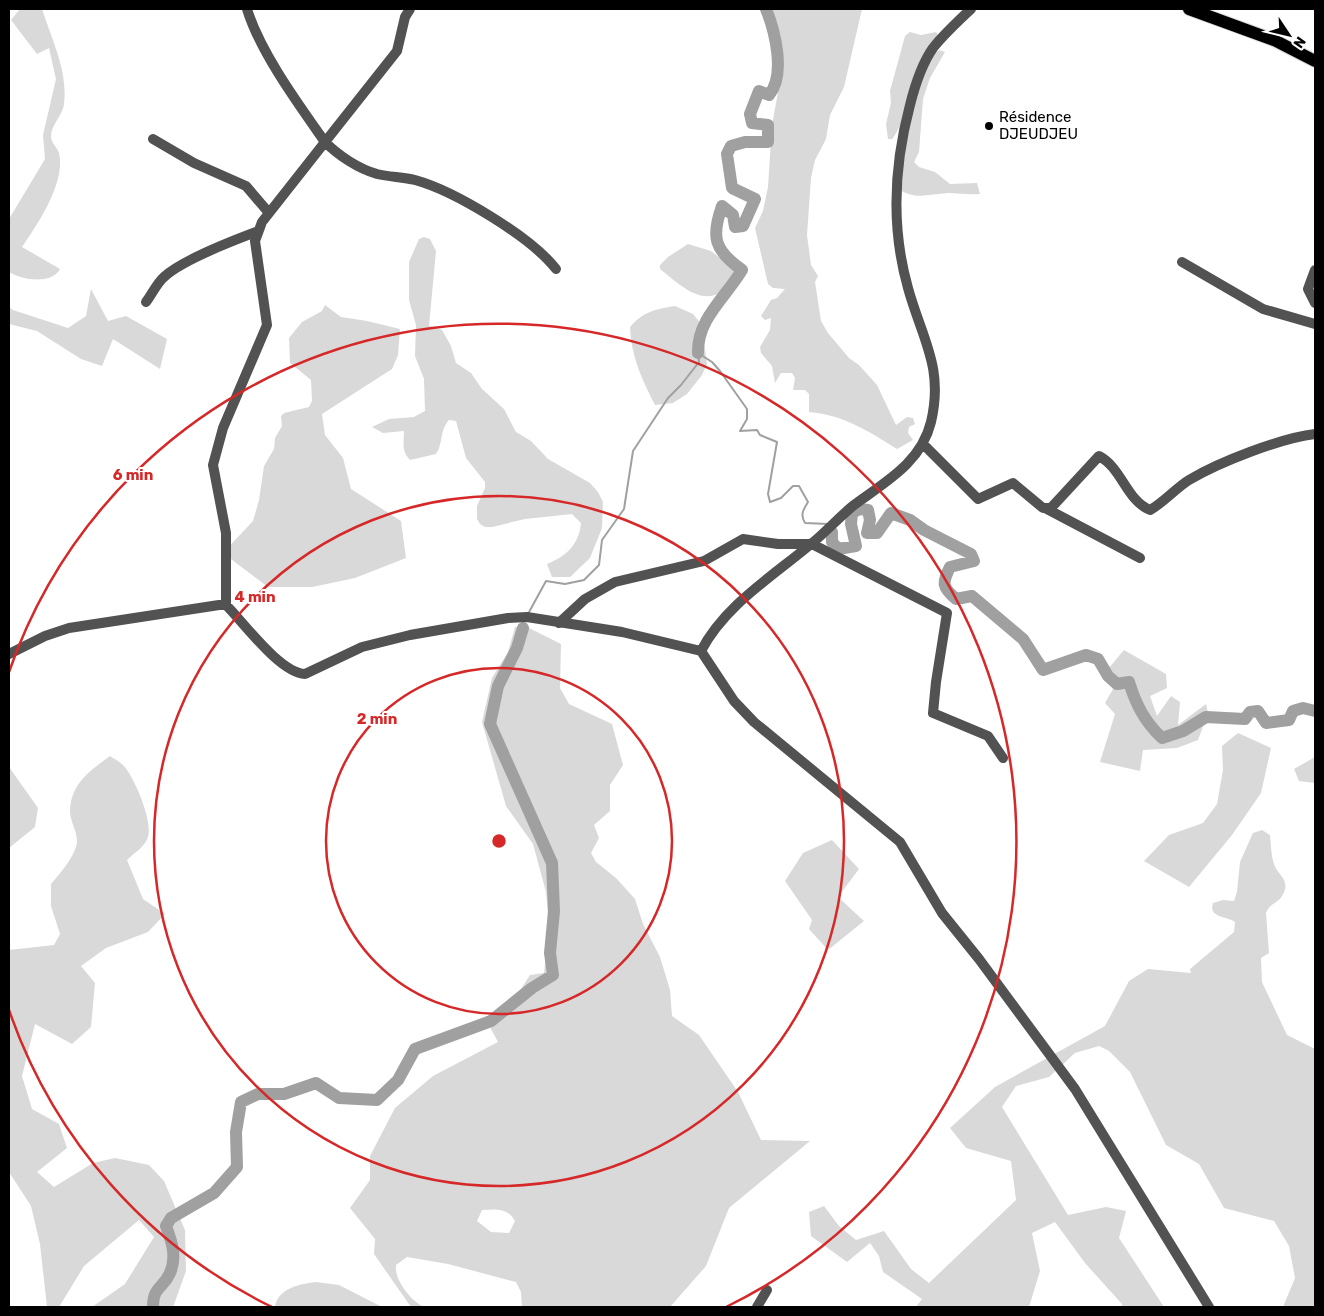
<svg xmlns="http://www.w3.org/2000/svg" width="1324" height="1316" font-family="Rubik,sans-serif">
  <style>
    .green { fill: #d9d9d9; fill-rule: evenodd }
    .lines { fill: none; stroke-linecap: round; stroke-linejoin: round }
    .stream { stroke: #a0a0a0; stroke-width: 2 }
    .river { stroke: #a0a0a0; stroke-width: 12 }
    .major-casing { stroke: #dbdbdb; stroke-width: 14 }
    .minor { stroke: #525252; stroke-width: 10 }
    .major { stroke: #000; stroke-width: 12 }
    .ring { fill: none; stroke: #d62828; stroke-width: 2.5 }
    .poi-dot { fill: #000; stroke: #fff; stroke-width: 2 }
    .labels { text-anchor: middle; stroke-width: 4; stroke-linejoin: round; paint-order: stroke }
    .poi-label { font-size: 15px; fill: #000; stroke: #fff; text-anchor: start }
    .centre { fill: #d62828; stroke: #fff; stroke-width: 2.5 }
    .ring-label { font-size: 15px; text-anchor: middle; font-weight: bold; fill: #d62828; stroke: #fff; stroke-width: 4; stroke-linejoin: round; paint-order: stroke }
  </style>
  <rect width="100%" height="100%" fill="#fff"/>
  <path class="green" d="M20,9h22c10,31 26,62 22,95 -1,11 -13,21 -13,32 0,7 6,11 8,17 7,29 -21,71 -37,94l38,22c-9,16 -38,11 -51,3v-53l36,-60 -2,-24 13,-56 -7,-31 -12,6 -26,-34z
    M769,9h93l-18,78 -14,28 -4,24 -11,21 -4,18 -4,57 4,30 7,11 -3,6 6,39 7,12 21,25 10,7 18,20 19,40 11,-8 6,1 2,6 -6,3 -1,6 5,7 -16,9c-29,-18 -53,-34 -88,-37v-18l-4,-4h-12l2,-12 -3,-5h-11l-6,10 -3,-17 -11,-13 -1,-6 10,-17 1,-12 -6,2 -4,-4 10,-16 6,-2 8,-9 -12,-1 -5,-4 -13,-56 8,-17 5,-24 4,-62 7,-38 1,-38z
    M910,32l11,3 15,-3 2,3c-8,12 -18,24 -23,37 -8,22 -9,50 -23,67h-4l-2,-15 5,-21 -1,-12 15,-55z
    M939,50l6,2 -15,26 -7,21 -4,53 -5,10 5,5 16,5 15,12 27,-1 3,11c-11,1 -22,-1 -32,-1 -18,1 -32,7 -48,-3 2,-31 14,-122 39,-140z
    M424,237l6,2 6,12 -7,75 13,4 9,16 5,17 15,10 11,16 22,20 12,23 15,9 17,18 42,24 8,9 5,10 -1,26 -12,30 -20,19h-18l-5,-13c20,-8 32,-20 34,-41l-9,-9 -47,5 -33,8h-7l-5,-3 -3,-5v-13l8,-18v-6l-19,-24 -10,-37 -7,-1c-9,9 -6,24 -13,34l-26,6c-9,-9 -6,-18 -6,-29l-21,2 -11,-6 17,-8 25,-2 11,-6 -1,-32 -9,-23 1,-31 -7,-25v-38l10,-23z
    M688,244l23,7 23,18 1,6c-3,5 -7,13 -12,16 -23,16 -46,-9 -63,-22v-4l8,-8z
    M91,289l17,32 18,-5 41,23 -7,30 -47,-30 -11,27 -21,-7 -44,-28 -28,-7v-17l4,3 55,18 18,-12z
    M325,305l16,12 26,4 33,8 -2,26 -6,14 -70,45 3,21 18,23 8,31 50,32 5,37 -51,20 -43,9h-44l-45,-34 30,-32 6,-21 5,-34 10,-17 1,-11 7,-12 -1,-10 3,-3 25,-6 3,-6 -1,-21 -21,-17 -1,-25 13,-16 20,-11z
    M675,306l18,8 9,11 5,39 -5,11 -15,19 -14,9 -18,2c-13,-25 -24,-49 -25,-78 13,-15 25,-18 45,-21z
    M515,627l14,1 32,16 -1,44 9,16 43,20 11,41 -13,20v26l-16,14 5,13 -8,15 5,9 20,16 19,21 8,25 17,33 10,33 2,26 27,19 39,57 23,48 49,1 -81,67 -23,58 -36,41h-148l-1,-15 -5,-10 -68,-18 -41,-7 -11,8c-2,15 15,36 28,42h-13l-37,-53 1,-15 -25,-31 20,-28v-24l25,-48 38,-32 65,-34 -7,-13 3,-17 27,-23 9,-14 14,-2 5,-47 -3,-34 -13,-48 -27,-38 -24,-84 10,-44 16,-26zM482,1210c14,-1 26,-2 33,11l-6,12 -18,-1 -14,-11z
    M1124,650l42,24 1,14 -17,8 7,20 14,-20 9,6 -2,23 28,-21 2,9 -10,27 -21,8 -34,2 -3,21 -40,-9 15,-48 -10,-11 8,-14 -11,-13z
    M1238,733l33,15 -10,45 -29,42 -43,52 -45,-26 25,-26 34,-12 14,-19 6,-34 -1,-24z
    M110,756c4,3 9,5 13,9 11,11 30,56 25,72 -3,10 -14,16 -21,23l16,39 22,15 -17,18 -42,16 -25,18 14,17 -4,44 -19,17 -37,-20 -13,52 10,33 27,15 8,24 -30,24 17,15 39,-24 22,-5 34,7 15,16 21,49 1,41 -13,36h-81l33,-23 29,-47 -15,-17 -55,46 -25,41h-12l-7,-63 -9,-38 -22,-34v-222l45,-5 6,-11 -9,-28v-22c8,-9 26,-30 26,-43 0,-10 -7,-20 -7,-30 1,-28 20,-40 40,-55z
    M1315,757v26l-16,-2 -5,-12z
    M9,767l29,41 -3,19 -26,21z
    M1262,830l8,5c1,10 1,20 4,29 3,11 18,16 8,32 -4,7 -13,8 -16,17l3,40 -8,5 1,24 25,53 28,14v258h-32l12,-29 -6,-32 -15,-25 -50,-13 -25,-44 -33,-19 -36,-73 -21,-21 -10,-5 -24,7 -26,24 -33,9 -14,21 66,108 38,-8 20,4 -7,27 45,69h-42v-3l-37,-41 -30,-41 -23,11 8,38 -11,36h-113l6,-8 -39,-27 -4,-16 -9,-13 -23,19 -36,-26 -2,-24 15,-6 15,20 17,14 28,-9 27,38 18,14 87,-83 -5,-39 -45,-13 -16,-20 45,-41 110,-61 24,-45 19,-12 43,4 -1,-4 44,-37 1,-10c-8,-6 -27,-4 -22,-19l10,-3 11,1 3,-9 3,-30 13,-29z
    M832,840l27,29 -21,28 26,24 -36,29 -19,-21 3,-9 -27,-39 18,-28z
    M316,1282l23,3 43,22h-107c3,-19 25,-23 41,-25z"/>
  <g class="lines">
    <path class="stream" d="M698,353l14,9 8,9 27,38v10l-7,12 17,-1 3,5 17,7 -9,52 2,8 11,-4 12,-12h6l9,16c-5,8 -8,13 -3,21l23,1
      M528,614l18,-33 19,3 19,-4 15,-15 3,-25 22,-31 9,-58 35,-53 13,-13 18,-23 -1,-9"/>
    <path class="river" d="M698,353c-1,-34 28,-56 44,-83 -28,-20 -31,-33 -20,-64l11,9 2,12 8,-1 12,-27 -23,-11 -5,-34 4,-8 14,-4h23v-17l-16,-2 -2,-9 9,-23 10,4c17,-20 6,-64 -3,-86
      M832,532v10l6,7 18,-3 -5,-22 1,-11 8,-4 8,1 2,10 -3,13h10l14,-20 19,7 14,10 47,24 3,7 -24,6c-8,16 -8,20 6,32l16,-3 51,43 20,31 43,-15 12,4 10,17 9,8 12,-2c7,23 16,40 33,56l21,-7 23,-14 39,2 5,-7 8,-1 8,12 23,-3 4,-9 10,-3 12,3
      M153,1307c0,-21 10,-18 17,-34 7,-16 2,-31 -4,-47l5,-8 43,-25 23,-26 -1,-35 5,-30 17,-8h26l32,-11 23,15 38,2 21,-20 17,-31 76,-28 41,-33 21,-13 -3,-22 4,-42 -2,-48 -62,-139 8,-38 19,-38 6,-20"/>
    <g class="major-casing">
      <path id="major" d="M1189,9l85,31 41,21"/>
    </g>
    <path class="minor" d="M410,9l-5,8 -8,34 -72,91c14,14 34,27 52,32 13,3 26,3 38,6 40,11 116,57 141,89
      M153,139l41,24 52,23 23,27
      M1182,262l81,47 52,15
      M1315,270l-7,19 7,14
      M146,302c6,-8 11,-19 18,-25 18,-17 68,-36 92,-45
      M923,444l55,55 35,-16 30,25h8l48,-52c23,12 27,44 51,54 13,-7 26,-22 39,-30 30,-18 92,-42 126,-46
      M1047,509l93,49
      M226,605v-72l-13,-68 10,-37 44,-103 -12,-84 7,-19 63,-80c-26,-37 -65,-90 -78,-133
      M559,623l26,-24 30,-17 89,-21 39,-22 35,5h34l135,69 -11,69 -3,31 55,23 15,22
      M701,651c24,-46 72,-75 110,-107 15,-12 28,-27 43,-39 31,-23 67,-42 77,-83 13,-55 -9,-83 -23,-134 -17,-60 -14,-123 2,-183 5,-20 11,-40 23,-57 11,-14 25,-27 38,-39
      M9,654l36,-18 24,-8 150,-23h7c19,19 54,68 79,69l57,-27 48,-12 98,-17 19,-1 95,15 79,19 33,50 20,21 146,120 42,71 37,46 96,130 134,218
      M757,1307l10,-17"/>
    <use href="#major" class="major"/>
  </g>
  <g class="ring">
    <circle cx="499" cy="841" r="173"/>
    <circle cx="499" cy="841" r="345"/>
    <path d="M272 1307A518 518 0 0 1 9 1010M9 672A518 518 0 1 1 726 1307"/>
  </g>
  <circle class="poi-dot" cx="989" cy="126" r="5"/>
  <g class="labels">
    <g class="poi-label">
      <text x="999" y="122">Résidence<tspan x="999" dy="17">DJEUDJEU</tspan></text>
    </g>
  </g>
  <circle cx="499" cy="841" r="8" class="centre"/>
  <g class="ring-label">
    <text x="133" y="480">6 min</text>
    <text x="255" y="602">4 min</text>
    <text x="377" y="724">2 min</text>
  </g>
  <rect width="1324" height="1316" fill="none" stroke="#000000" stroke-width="20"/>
  <g transform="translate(1289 35) rotate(125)" stroke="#ffffff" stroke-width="4" paint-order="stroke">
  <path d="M0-4L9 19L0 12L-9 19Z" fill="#000000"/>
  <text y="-8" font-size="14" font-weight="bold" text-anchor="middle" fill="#000000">N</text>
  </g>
</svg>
